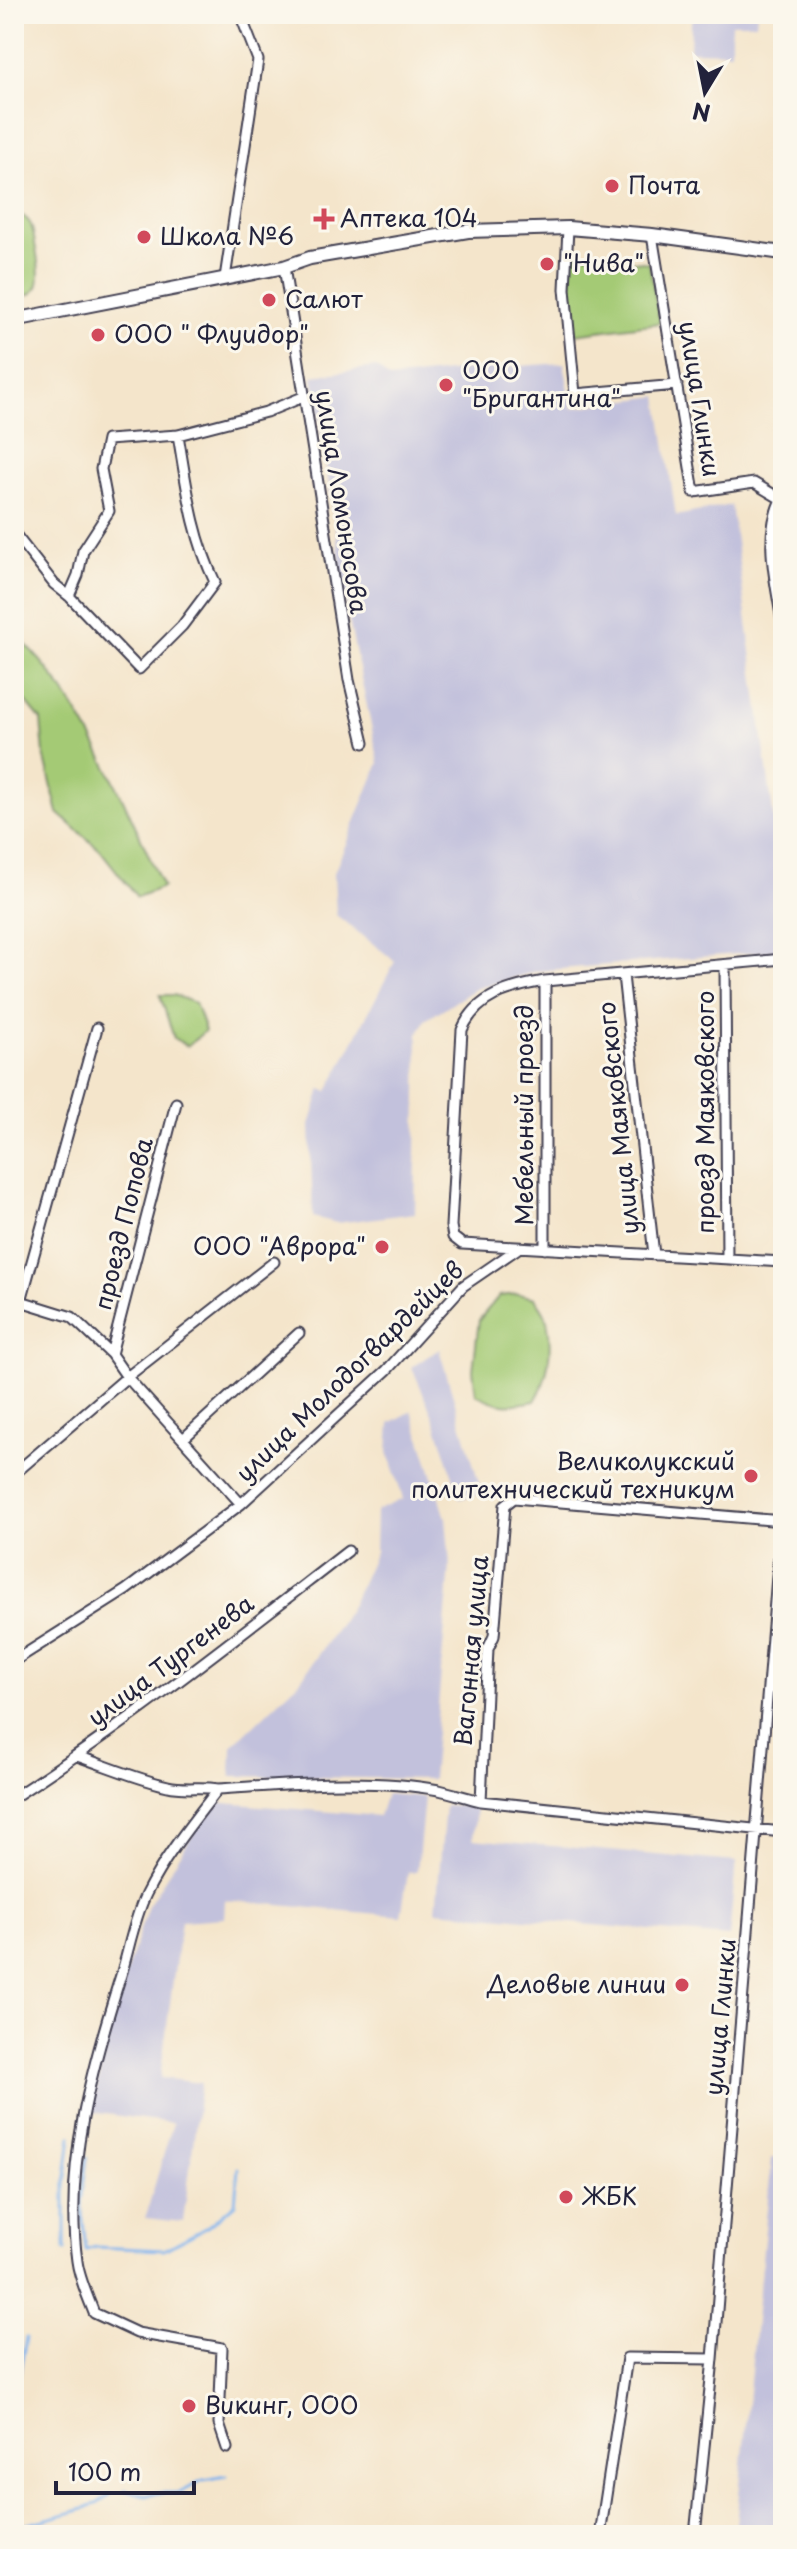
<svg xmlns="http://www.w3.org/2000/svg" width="797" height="2549" font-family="'Playpen Sans',sans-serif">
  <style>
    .industrial { fill: #c2c1dc }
    .green { fill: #a4ca74; stroke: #637658; stroke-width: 2 }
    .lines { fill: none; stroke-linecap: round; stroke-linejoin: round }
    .stream { stroke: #7fb2ec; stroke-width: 3 }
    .minor-casing { stroke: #423f51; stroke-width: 13 }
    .major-casing { stroke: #423f51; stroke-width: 16 }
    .minor { stroke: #fff; stroke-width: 9 }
    .major { stroke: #fff; stroke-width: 12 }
    .poi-dot { fill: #d1495b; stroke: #fbf7ec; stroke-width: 3 }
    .labels { text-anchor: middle; stroke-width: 6; stroke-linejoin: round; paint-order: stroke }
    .poi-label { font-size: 24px; fill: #22223b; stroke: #fbf7ec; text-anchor: start }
    .street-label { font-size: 24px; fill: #22223b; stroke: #fbf7ec }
  </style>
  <rect width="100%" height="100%" fill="#fbf7ec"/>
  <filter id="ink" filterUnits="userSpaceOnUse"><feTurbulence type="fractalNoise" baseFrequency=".0125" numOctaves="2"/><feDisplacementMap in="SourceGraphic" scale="16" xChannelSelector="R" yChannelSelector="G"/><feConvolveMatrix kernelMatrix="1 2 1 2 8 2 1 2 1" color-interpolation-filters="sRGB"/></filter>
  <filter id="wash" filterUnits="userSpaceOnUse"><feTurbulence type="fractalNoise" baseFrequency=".006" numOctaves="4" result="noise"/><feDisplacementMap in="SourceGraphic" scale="32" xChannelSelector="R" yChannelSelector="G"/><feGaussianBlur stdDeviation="1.8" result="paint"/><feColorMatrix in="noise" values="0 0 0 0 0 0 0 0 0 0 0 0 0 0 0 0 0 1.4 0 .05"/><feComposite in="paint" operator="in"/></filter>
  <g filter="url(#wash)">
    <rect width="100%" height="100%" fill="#f4e5cb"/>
    <path class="industrial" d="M695,14h62l-1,9h-25v29l-41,-1 1,-27z
      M564,363l8,45 86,-12 18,120 55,-11 52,381v64l-246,21 -60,17 -52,32 -7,14 -3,179 -78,10 -24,-6 -3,-92 11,-36 7,2 67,-130 -59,-46 -2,-42 45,-110 -31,-147 -35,-240 63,-9 13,12 87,-10z
      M439,1349l43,144 -22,6 -23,-73 -25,-59z
      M412,1411l34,107 4,47 -18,214 -201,-3 1,-30 67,-64 50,-72 26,-58 1,-41 27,-12 -15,-47 2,-29z
      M386,1794l38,3 -7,75 -9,1 -7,43 -176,-16 -1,18 -43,3 -21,157 41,5 -18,139 -38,-4 28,-95 -82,-11 23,-102 34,-104 65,-104 166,14z
      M445,1805l31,2 -3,32 263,23 -7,75 -293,-26z
      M772,2158l11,1v376h-48z"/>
    <path class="green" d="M14,212c6,2 12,5 16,11 4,7 4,18 6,26 3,19 11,53 -22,46z
      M572,253l77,10 11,60 -84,11 -5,-47z
      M23,642c60,57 105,169 140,245l-26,10 -37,-47 -42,-37 -14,-59 -3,-34 -27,-33v-37z
      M160,995h14l21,8 10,28 -18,15 -13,-8z
      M518,1294l17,4c4,6 11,14 12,22 6,27 2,58 -12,81 -25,5 -36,6 -59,-7l-3,-24 6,-50 20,-24z"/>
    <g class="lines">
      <path class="stream" d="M87,2158l-6,44 5,48 10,-3 68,3 43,-23 28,-23 3,-36
        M65,2250v-65l6,-49
        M14,2403l12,-65
        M125,2490l21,6 8,-3h23l26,-13 24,-4
        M14,2528l74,-20 22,-13"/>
    </g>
  </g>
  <g filter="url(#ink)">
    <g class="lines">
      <g class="minor-casing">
        <path id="minor" d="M568,228l-3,61 10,105 102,-9
          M652,235l42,257 60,-9 27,16
          M284,267l65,413 15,63
          M225,278l33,-218 -18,-46
          M783,496c-22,39 -6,90 0,131
          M14,533l40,51 15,12 70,73 43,-43 33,-44c-23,-48 -28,-95 -37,-147
          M69,596l9,-21 5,-24 26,-40 -8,-42 6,-29 71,-5 88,-23 37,-15
          M783,959l-238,22c-35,6 -68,14 -83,49l-11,196 2,11 9,7 321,18
          M725,965l2,294
          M623,975l31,280
          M545,981v268
          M14,1299l58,18 39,37 16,23 114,127
          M21,1301l76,-273
          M111,1354l65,-251
          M183,1439l116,-106
          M14,1474l113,-97 147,-115
          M14,1661l112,-71 115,-86 146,-134 76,-84 54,-37
          M77,1756c30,10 60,23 91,30 16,4 33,0 50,3
          M14,1797c116,-75 224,-161 334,-246
          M481,1801l7,-152 6,-13 11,-131 9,-7 269,23
          M227,2448l-8,-24 3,-76 -85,-15 -43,-20c-6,-16 -15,-35 -17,-52 -13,-95 15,-195 44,-286 8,-26 13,-56 25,-81 19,-38 46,-71 72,-105 69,-4 153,-12 221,1 14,3 28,8 42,11l302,31
          M600,2535l27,-177 86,1
          M695,2535l18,-176 70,-856"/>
      </g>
      <g class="major-casing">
        <path id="major" d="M14,320l270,-53 26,-9 158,-27 100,-3 84,7 131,18"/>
      </g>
      <use href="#minor" class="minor"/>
      <use href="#major" class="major"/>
    </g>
  </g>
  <g class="poi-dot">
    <circle cx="612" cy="186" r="8"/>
    <path d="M320 207h8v8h8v8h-8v8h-8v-8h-8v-8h8z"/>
    <circle cx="144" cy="237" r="8"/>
    <circle cx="547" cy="264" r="8"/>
    <circle cx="269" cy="300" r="8"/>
    <circle cx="98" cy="335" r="8"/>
    <circle cx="446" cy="385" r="8"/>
    <circle cx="382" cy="1247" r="8"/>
    <circle cx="751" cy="1476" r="8"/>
    <circle cx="682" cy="1985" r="8"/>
    <circle cx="566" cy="2197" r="8"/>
    <circle cx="189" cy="2406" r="8"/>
  </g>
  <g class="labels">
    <g class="poi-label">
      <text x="628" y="194">Почта</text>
      <text x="340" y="227">Аптека 104</text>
      <text x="160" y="245">Школа №6</text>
      <text x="563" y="272">"Нива"</text>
      <text x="285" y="308">Салют</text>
      <text x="114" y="343">ООО " Флуидор"</text>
      <text x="462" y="379">ООО<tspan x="462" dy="28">"Бригантина"</tspan></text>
      <text x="366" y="1255" text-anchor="end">ООО "Аврора"</text>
      <text x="735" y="1470" text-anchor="end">Великолукский<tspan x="735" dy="28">политехнический техникум</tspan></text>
      <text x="666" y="1993" text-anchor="end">Деловые линии</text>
      <text x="582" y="2205">ЖБК</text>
      <text x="205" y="2414">Викинг, ООО</text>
    </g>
    <g class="street-label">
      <text transform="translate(699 399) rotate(81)" y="8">улица Глинки</text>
      <text transform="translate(341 502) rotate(81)" y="8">улица Ломоносова</text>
      <text transform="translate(706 1112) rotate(-90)" y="8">проезд Маяковского</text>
      <text transform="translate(525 1115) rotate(-90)" y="8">Мебельный проезд</text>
      <text transform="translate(619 1118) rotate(-96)" y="8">улица Маяковского</text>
      <text transform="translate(124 1224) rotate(-76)" y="8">проезд Попова</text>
      <text transform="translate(350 1372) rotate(-44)" y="8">улица Молодогвардейцев</text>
      <text transform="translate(472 1651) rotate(-85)" y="8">Вагонная улица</text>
      <text transform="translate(171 1661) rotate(-37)" y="8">улица Тургенева</text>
      <text transform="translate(721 2017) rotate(-85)" y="8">улица Глинки</text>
    </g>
  </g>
  <rect width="797" height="2549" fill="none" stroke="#fbf7ec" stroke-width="48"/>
  <g transform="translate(705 92) rotate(190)" stroke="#fbf7ec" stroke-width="6" paint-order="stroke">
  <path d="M0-6L14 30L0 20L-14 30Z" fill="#22223b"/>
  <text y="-12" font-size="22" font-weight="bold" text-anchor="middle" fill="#22223b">N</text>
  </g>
  <path d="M56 2481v12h138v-12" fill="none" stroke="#22223b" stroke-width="4"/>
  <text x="68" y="2481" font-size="24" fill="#22223b" stroke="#fbf7ec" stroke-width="6" paint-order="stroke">100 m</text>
</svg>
